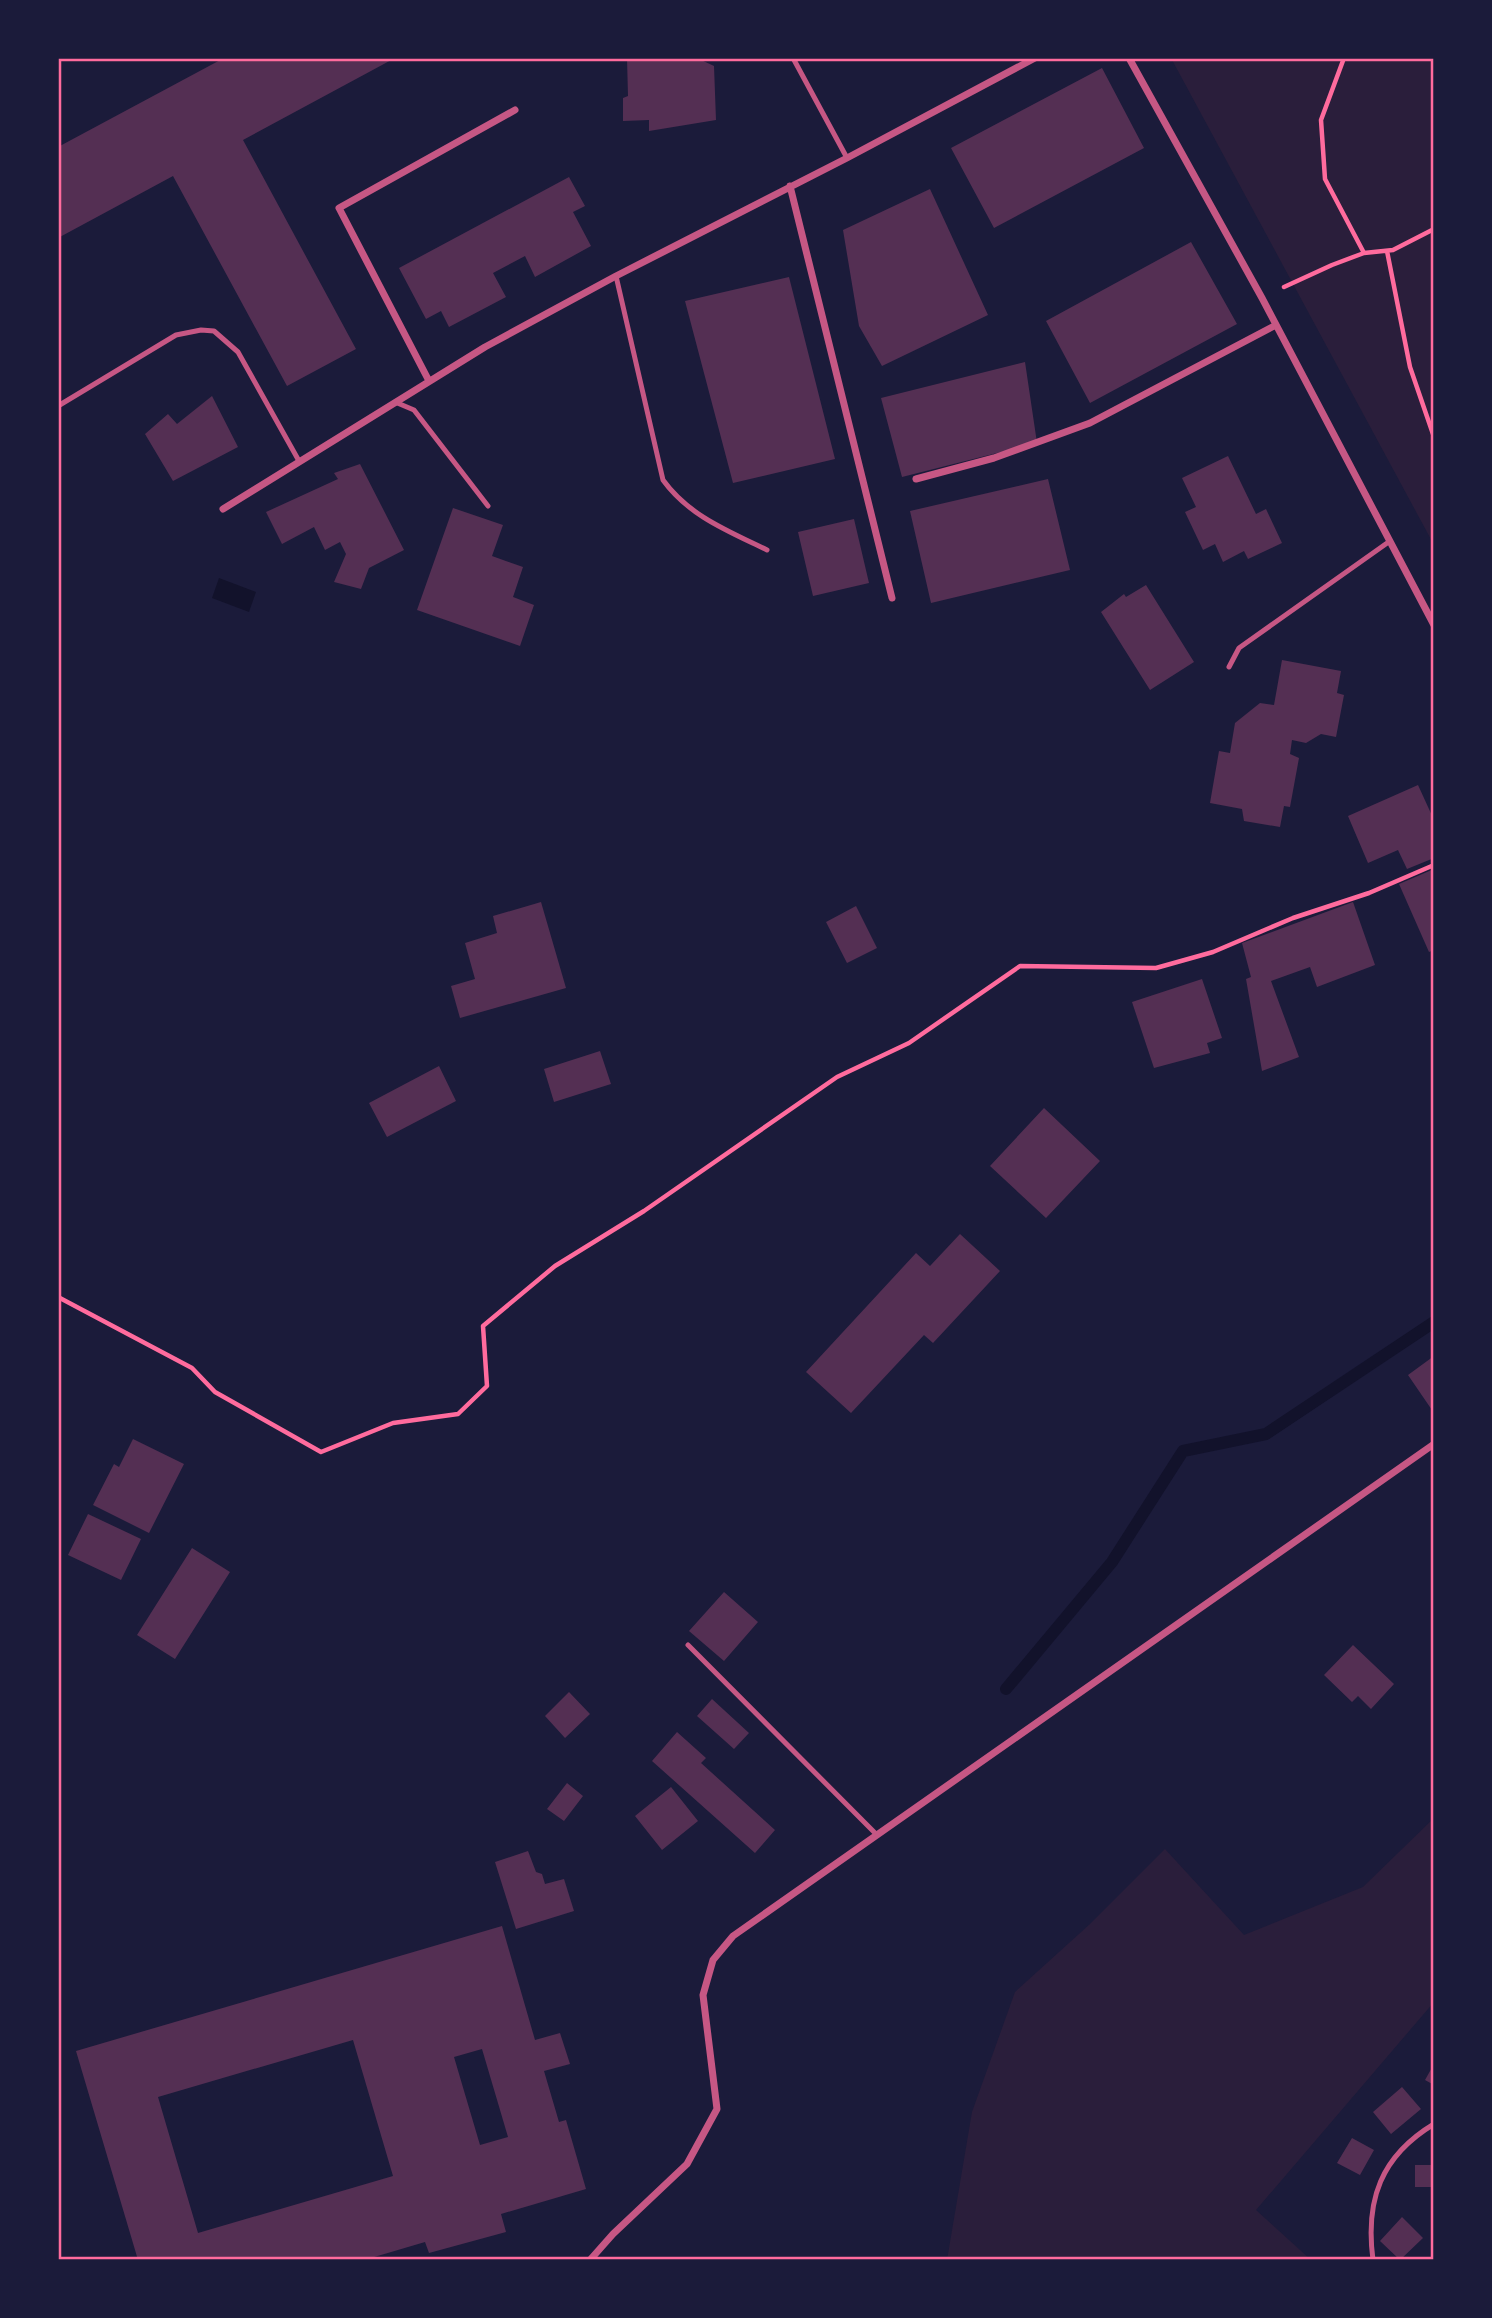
<svg xmlns="http://www.w3.org/2000/svg" width="1492" height="2318" font-family="Overpass,sans-serif">
  <style>
    .green { fill: #2a1e3b }
    .water { fill: #12122b }
    .lines { fill: none; stroke-linecap: round; stroke-linejoin: round }
    .stream { stroke: #12122b; stroke-width: 12 }
    .building { fill: #542f53; fill-rule: evenodd }
    .path { stroke: #ff6b9d; stroke-width: 4.5 }
    .service { stroke: #c65784; stroke-width: 5 }
    .minor { stroke: #c65784; stroke-width: 7 }
    .neatline { fill: none; stroke: #ff6b9d; stroke-width: 2.5 }
  </style>
  <rect width="100%" height="100%" fill="#1b1b3a"/>
  <path class="green" d="M1171,58h263v487z
    M1434,1818v184l-178,208 55,50h-364l25,-148 43,-120 75,-68 75,-75 79,86 119,-48z"/>
  <path class="water" d="M219,578l37,14 -7,20 -37,-14z"/>
  <g class="lines">
    <path class="stream" d="M1006,1689l106,-127 71,-111 83,-17 168,-112"/>
  </g>
  <path class="building" d="M224,58h171l-152,82 113,209 -69,37 -114,-210 -115,62v-91z
    M627,58h70l17,8 2,54 -67,11v-11l-26,1v-23l5,-2z
    M1102,68l42,80 -150,80 -43,-80z
    M569,177l16,29 -12,6 18,34 -56,31 -10,-21 -32,17 13,24 -57,30 -8,-16 -15,8 -27,-51z
    M930,189l58,126 -106,51 -23,-40 -16,-96z
    M1191,242l46,82 -147,79 -44,-82z
    M789,277l46,182 -102,24 -48,-182z
    M1025,362l12,81 -135,34 -21,-79z
    M212,396l26,51 -65,34 -28,-47 23,-20 9,10z
    M1228,456l28,58 10,-5 16,34 -34,16 -4,-8 -21,11 -8,-18 -12,6 -18,-38 11,-5 -14,-29z
    M360,464l44,86 -35,18 -8,21 -27,-7 12,-28 -6,-12 -15,8 -11,-23 -32,17 -16,-32 72,-33 -4,-6z
    M1048,479l22,91 -139,33 -21,-92z
    M453,508l50,17 -11,31 31,11 -10,30 21,8 -14,41 -103,-36z
    M854,519l15,64 -56,13 -15,-64z
    M1146,585l48,77 -44,28 -49,-78 23,-18 2,3z
    M1282,660l59,11 -4,22 7,2 -8,42 -15,-3 -15,9 -14,-3 -2,14 9,4 -9,49 -6,-1 -4,21 -36,-6 -2,-12 -32,-6 9,-52 11,2 5,-30 25,-20 14,2z
    M1418,785l16,35v38l-27,11 -9,-19 -30,13 -20,-47z
    M1434,869v81l-5,2 -30,-68z
    M541,902l25,86 -106,30 -9,-32 24,-7 -10,-36 32,-10 -4,-17z
    M1353,902l22,63 -58,22 -7,-20 -39,14 28,76 -37,14 -16,-92 5,-2 -9,-34z
    M856,906l21,42 -30,15 -21,-41z
    M1202,979l20,59 -15,5 3,10 -56,15 -22,-66z
    M600,1051l11,33 -57,18 -10,-33z
    M439,1066l17,35 -69,36 -18,-34z
    M1044,1108l56,53 -54,57 -56,-52z
    M960,1234l40,37 -67,72 -9,-8 -73,78 -45,-41 110,-119 14,13z
    M1434,1356v57l-26,-38z
    M133,1439l51,25 -35,69 -56,-28 21,-41 5,3z
    M88,1514l53,25 -20,41 -53,-25z
    M192,1548l38,24 -55,87 -38,-24z
    M724,1592l34,30 -34,39 -35,-30z
    M1353,1645l41,39 -23,25 -13,-13 -6,6 -28,-27z
    M569,1692l21,22 -25,24 -20,-22z
    M712,1699l37,34 -15,16 -37,-33z
    M677,1732l29,26 -5,5 74,67 -20,23 -103,-92z
    M567,1783l16,13 -19,25 -17,-12z
    M671,1787l27,34 -36,29 -27,-34z
    M528,1851l8,21 6,2 3,10 19,-5 10,32 -58,18 -21,-67z
    M502,1926l33,114 25,-7 10,31 -26,7 15,51 7,-2 20,69 -85,25 5,18 -77,21 -4,-11 -61,18h-226l-62,-209zM353,2040l40,136 -195,57 -40,-136zM482,2049l26,88 -28,8 -26,-88z
    M1434,2064v21l-9,-5z
    M1402,2087l19,22 -30,25 -18,-22z
    M1352,2138l22,12 -14,25 -23,-12z
    M1415,2165h18v22h-18z
    M1402,2217l21,21 -23,22 -20,-19z"/>
  <g class="lines">
    <path class="path" d="M1344,58l-23,62 4,59 39,74
      M1387,251l23,116 24,70
      M1284,287l48,-22 32,-12 29,-3 41,-21
      M58,1297l134,71 23,24 106,60 72,-29 65,-9 29,-28 -4,-60 72,-60 89,-55 193,-134 72,-34 111,-77 136,2 57,-16 80,-34 76,-25 65,-28"/>
    <path class="service" d="M793,58l54,100
      M616,276l47,204c26,36 65,51 104,70
      M395,402l19,8 74,96
      M58,406l118,-71 25,-5 13,1 24,21 61,109
      M1229,667l10,-19 151,-107
      M688,1645l189,190
      M1373,2260c-8,-60 8,-104 61,-136"/>
    <path class="minor" d="M1129,58l133,240 172,327
      M790,186l102,412
      M429,381l-90,-173 176,-98
      M916,479l78,-21 96,-35 186,-98
      M223,509l262,-162 131,-71 231,-118 188,-100
      M590,2260l23,-26 74,-70 30,-55 -14,-114 10,-35 20,-24 701,-492"/>
  </g>
  <rect width="1492" height="2318" fill="none" stroke="#1b1b3a" stroke-width="119"/>
  <rect x="60" y="60" width="1372" height="2198" class="neatline"/>
</svg>
